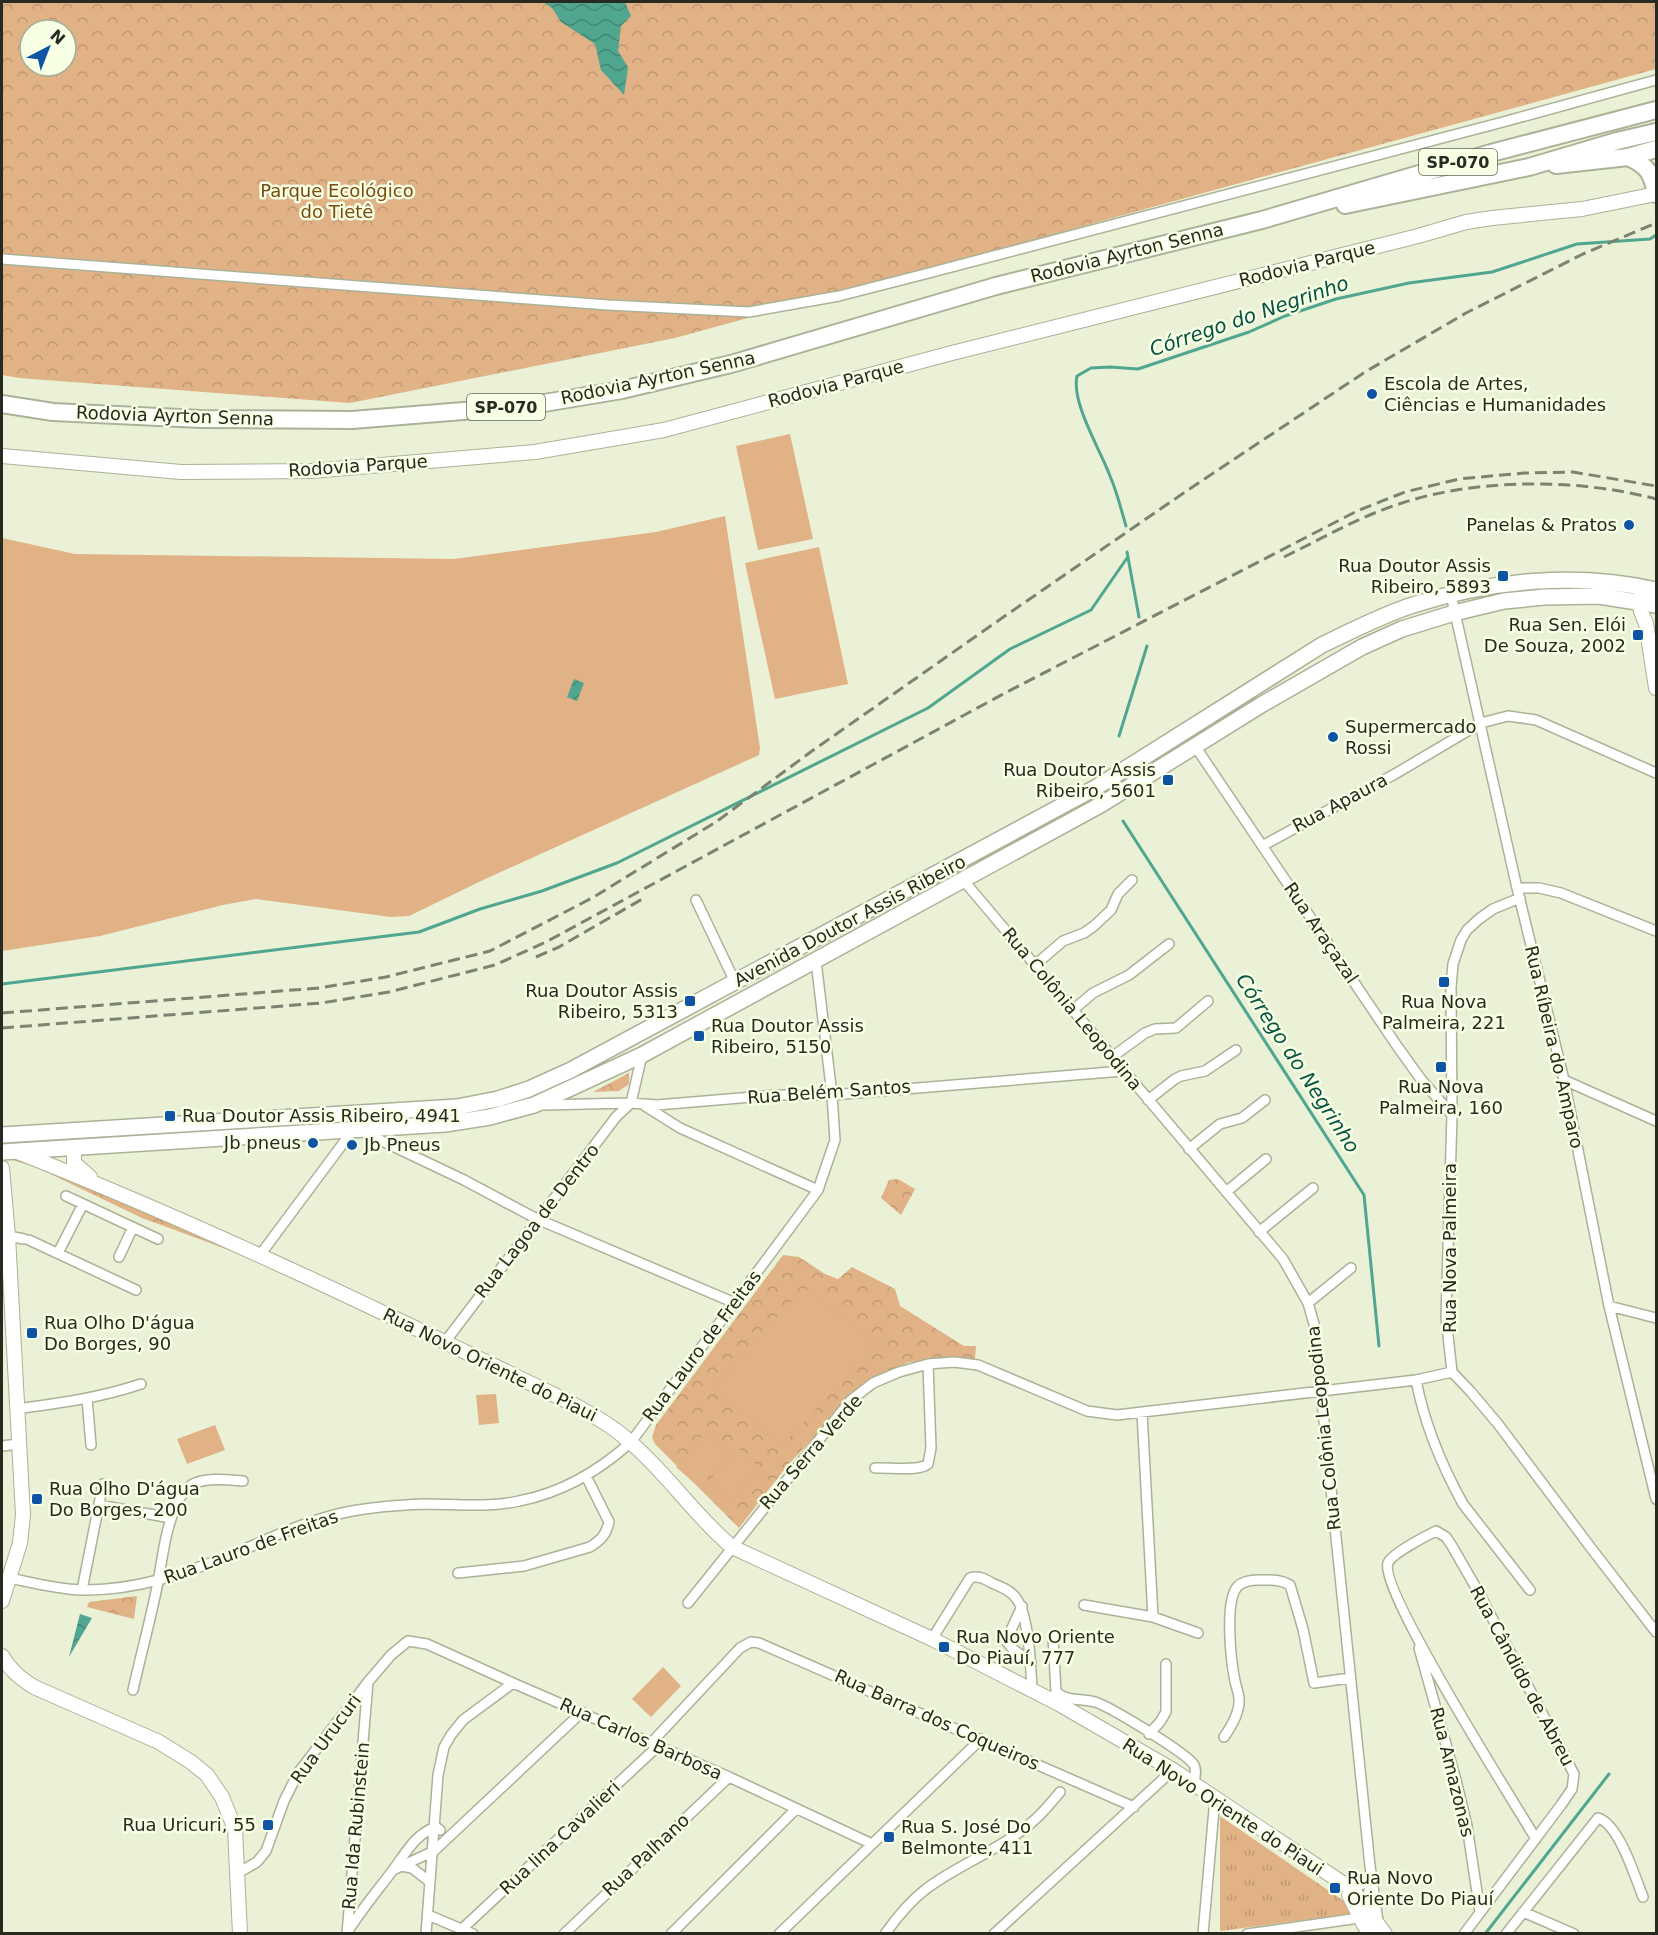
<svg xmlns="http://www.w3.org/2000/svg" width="1658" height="1935" font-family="'DejaVu Sans',sans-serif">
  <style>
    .grass { fill: url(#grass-tufts) }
    .park { fill: url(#park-crowns); fill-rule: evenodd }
    .garden { fill: #e0b285 }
    .water { fill: url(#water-waves) }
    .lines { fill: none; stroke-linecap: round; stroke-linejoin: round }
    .stream { stroke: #51a690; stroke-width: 3 }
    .street-casing { stroke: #aab298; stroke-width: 12 }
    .secondary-casing { stroke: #aab298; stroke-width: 16 }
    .primary-casing { stroke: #aab298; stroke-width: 18 }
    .highway-casing { stroke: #aab298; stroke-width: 20 }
    .street { stroke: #fff; stroke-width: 9 }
    .secondary { stroke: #fff; stroke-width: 14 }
    .primary { stroke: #fff; stroke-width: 15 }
    .highway { stroke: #fff; stroke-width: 16 }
    .rail { stroke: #7d8271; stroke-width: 3; stroke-dasharray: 12 6; stroke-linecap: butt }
    .poi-dot { fill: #0f54a4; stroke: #f7ffe4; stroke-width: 2 }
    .labels { text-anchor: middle; stroke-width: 5; stroke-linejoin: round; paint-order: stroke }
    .shield { fill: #f7ffe4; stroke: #666a5b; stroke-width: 1.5 }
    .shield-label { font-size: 16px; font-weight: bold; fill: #282a20 }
    .park-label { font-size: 18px; fill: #7b4b0e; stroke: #f7ffe4 }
    .street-label { font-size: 18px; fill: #282a20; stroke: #f7ffe4 }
    .poi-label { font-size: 18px; fill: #282a20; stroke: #f7ffe4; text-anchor: start }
    .water-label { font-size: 20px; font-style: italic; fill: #075243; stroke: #f7ffe4 }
  </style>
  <defs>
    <pattern id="grass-tufts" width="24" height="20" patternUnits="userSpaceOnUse" patternTransform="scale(1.5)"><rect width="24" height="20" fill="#e0b285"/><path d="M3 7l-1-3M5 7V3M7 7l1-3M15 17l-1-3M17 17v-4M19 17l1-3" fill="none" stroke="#c09973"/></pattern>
    <pattern id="park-crowns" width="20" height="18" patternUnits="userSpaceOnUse" patternTransform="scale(1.5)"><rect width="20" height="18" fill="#e0b285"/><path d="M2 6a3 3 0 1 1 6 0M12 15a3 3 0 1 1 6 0" fill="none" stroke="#c09973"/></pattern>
    <pattern id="water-waves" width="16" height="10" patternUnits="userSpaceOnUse" patternTransform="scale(1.5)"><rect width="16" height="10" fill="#51a690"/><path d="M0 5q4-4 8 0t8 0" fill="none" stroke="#438775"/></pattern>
  </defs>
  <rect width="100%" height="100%" fill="#eaf1d7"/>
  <path class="grass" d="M1220,1816l131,90 1,5 -3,3 -129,17z"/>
  <path class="park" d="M2,2h1654v67l-981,269 -325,65 -331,-25 -17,-3zM30,30h36v36h-36z
    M629,1073v11l-10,7 -26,1z
    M38,1156l210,101 -106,-39 -104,-50 -32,-10z
    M898,1179l17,10 -14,26 -20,-17 8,-18z
    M783,1255l16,2 26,17 13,5 14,-12 43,22 5,17 64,40h12l-1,13 -66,3 -42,19 -80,85 -48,62 -84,-84 -3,-7 4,-12z
    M137,1596l-3,23 -47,-12 2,-5z"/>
  <path class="garden" d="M790,434l23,105 -55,11 -22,-104z
    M725,516l35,232 -1,7 -278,126 -72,35 -18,1 -135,-18 -33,6 -123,31 -98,15v-413l73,16 379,5 202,-27z
    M819,547l29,137 -73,15 -30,-136z
    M804,1288l74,55 -95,101 -74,-54z
    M496,1394l3,29 -20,2 -3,-30z
    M215,1425l10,25 -38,14 -10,-25z
    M705,1433l23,19 -29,35 -23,-20z
    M737,1448l22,19 -28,34 -23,-19z
    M663,1667l18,19 -30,31 -19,-18z"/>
  <path class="water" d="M543,2h82l6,14 -10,10 -3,25 10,16 -4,28 -23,-25 -6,-26 -34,-22 -9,-14z
    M574,679l10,4 -7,18 -10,-4z
    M80,1614l12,4 -23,39z"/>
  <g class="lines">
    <path class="stream" d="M1126,526c-5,-17 -9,-34 -16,-50 -9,-25 -39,-73 -33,-100l14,-8 19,-1 28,2 111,-37 36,-16 51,-17 73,-16 83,-11 85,-28 73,-5 6,-4
      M1127,552l12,65
      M1119,736l28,-90
      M1123,821l241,374 15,151
      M2,984l417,-52 61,-23 62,-18 75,-28 311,-155 82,-59 81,-39 36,-52
      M1485,1934l124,-160"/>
    <g class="street-casing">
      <path id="street" d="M2,259l606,46 141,7 90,-16 86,-22 578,-152 153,-42
        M1451,595l66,293 47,192 45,226 47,193
        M1195,746l202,300 23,32 32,37
        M1262,846l133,-72 86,-51 27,-7 28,4 120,53
        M964,881l319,378 25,44 6,21 56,542 8,55
        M1517,888h22l22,5 95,38
        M1520,898l-27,11 -14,10 -12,11 -6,10 -8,24 -2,23 1,128 -6,202 6,55 19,20 27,32 93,124 65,84
        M696,900l39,82
        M1035,965l28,-24 21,-8 10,-7 17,-16 7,-16 14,-14
        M1073,1010l20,-17 36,-18 40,-31
        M1112,1057l33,-24 10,-4 21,-1 32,-27
        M1564,1080l92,41
        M1148,1100l27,-21 6,-3 24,-5 31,-21
        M631,1103l11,-48
        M542,1105l89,-2 26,2 120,-10h55l291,-24
        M645,1106l35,22 138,62
        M361,1131l103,49 73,39 198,84
        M1189,1149l31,-25 22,-6 23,-18
        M1226,1192l40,-33
        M66,1196l92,43
        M1259,1232l54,-44
        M29,1240l107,50
        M2,1243l6,-7 16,3
        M58,1253l25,-49
        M260,1255l93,-125
        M119,1257l14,-30
        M1308,1303l43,-35
        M1609,1306l47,12
        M445,1342l171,-225 15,-14
        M1416,1380c8,42 26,86 47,124l67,86
        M87,1399l4,46
        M16,1409c45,-6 83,-11 125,-25
        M1142,1413l11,204
        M2,1446l17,-2
        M875,1468c14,-1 43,4 53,-4l3,-16 -3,-84
        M99,1505l72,13
        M458,1573l66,-7 66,-19c11,-7 16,-12 19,-25l-23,-46
        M10,1578c24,5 47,11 72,12 53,1 105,-17 154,-37 36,-16 72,-33 111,-41 25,-5 51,-7 77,-8 31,0 64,4 95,-3 42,-8 81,-31 112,-59l187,-252 17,-50 -3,-45 -16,-134
        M82,1590l21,-106
        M688,1603l163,-203 22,-17 26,-11 29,-8 26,-2 24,3 109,46 30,4 299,-35 36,-8
        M1084,1605l69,12 45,16
        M1022,1606l-16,35 8,9 17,12
        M1053,1637l3,55c12,10 25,6 39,10 14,4 93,52 99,63 3,6 1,11 0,18
        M932,1639l38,-61c8,-3 15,1 22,5 9,4 18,7 24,15 13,16 15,71 16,92
        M1419,1648l37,132 11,46 13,86
        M133,1690c8,-36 18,-72 25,-108 4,-21 6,-43 13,-63 4,-13 10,-28 22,-35 14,-7 35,-4 50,-3
        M1149,1734l11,-12 6,-10v-48
        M1224,1737c7,-10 16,-25 15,-38 0,-6 -3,-12 -4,-18 -4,-19 -11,-81 3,-95 5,-5 14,-6 21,-6 12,0 21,-1 31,5l13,44 11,54 36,-5
        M651,1743l89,-95 11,-6 8,1 375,164
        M401,1866l11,2 18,14
        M393,1870l41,-19 148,-139
        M238,1873l19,-11 9,-11 18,-50 14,-28 70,-91 23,-27 17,-14 19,3 86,39 216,94 143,67
        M1523,1912l51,22
        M428,1915l45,19
        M462,1929l196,-183
        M348,1931c14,-22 30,-41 45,-61 13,-17 22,-36 43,-43l4,3
        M347,1934l21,-252
        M426,1934l12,-159 6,-28 7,-12 12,-15 50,-37
        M564,1934l165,-157
        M671,1934l125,-125
        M779,1934l202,-195
        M885,1934c12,-17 24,-32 41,-45 33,-25 74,-39 105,-66 11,-9 20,-20 29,-31
        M994,1934l179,-164
        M1203,1934l12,-136
        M1247,1934l105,-15c11,-9 15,-23 20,-36
        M1464,1934l97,-129 11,-16 2,-15 -95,-181 -27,-47 -6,-9 -10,-6c-10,5 -45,23 -48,32 -10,25 127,241 148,276
        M1506,1934l92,-116c21,6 37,59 45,79"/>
    </g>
    <g class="secondary-casing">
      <path id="secondary" d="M2,456l179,16 130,-1 224,-19 129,-22 288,-77 466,-117 48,-14 26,-4 90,-9 74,-15
        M1641,595c-3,10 0,18 5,28l10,65
        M74,1148v15l16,14
        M15,1151c188,74 370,162 552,250 22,12 43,23 62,40 38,32 65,74 103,106l200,92 127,65 114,66 180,120 32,44
        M2,1168l6,68 15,279 -3,28 -18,58
        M2,1656c8,14 18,22 32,31l125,55 32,20 16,13 15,22 13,32 5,105
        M1348,1887l24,-9
        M1349,1895l15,30 7,9"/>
    </g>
    <g class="primary-casing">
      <path id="primary" d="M2,1135l455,-28 41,-8 31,-10 42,-19 524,-282 227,-143c29,-14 60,-30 91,-40 78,-25 164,-33 243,-15
        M2,1152l443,-28 45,-7 44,-12 108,-50 460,-251 159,-99 101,-58 40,-18 52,-16 50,-12 41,-4 54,-1 57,9"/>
    </g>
    <g class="highway-casing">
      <path id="highway" d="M1628,157c20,9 24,16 28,37
        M1556,165l72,-8 28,-8
        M1345,205l184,-38 88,-26 39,-9
        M2,404l51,8 148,7 151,1 174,-14 96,-16 109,-26 265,-78 266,-66 229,-67 165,-43"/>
    </g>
    <use href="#street" class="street"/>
    <use href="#secondary" class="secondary"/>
    <use href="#primary" class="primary"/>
    <use href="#highway" class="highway"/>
    <path class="rail" d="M1284,557c37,-18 73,-39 112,-52 77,-27 182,-27 260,-6
      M536,957l23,-10 85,-49
      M2,1013l317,-25 67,-11 104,-26 102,-53 124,-76 96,-71 190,-133 186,-128 177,-118 101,-59 117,-59 73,-31
      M2,1028l319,-25 68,-11 106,-27 51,-23 459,-249 352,-182 48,-19 54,-13 65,-6 49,-1 83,14"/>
  </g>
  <g class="poi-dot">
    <circle cx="1372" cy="394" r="6"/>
    <circle cx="1629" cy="525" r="6"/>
    <rect x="1497" y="570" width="12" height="12" rx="3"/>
    <rect x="1632" y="629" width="12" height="12" rx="3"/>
    <circle cx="1333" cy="737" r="6"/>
    <rect x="1162" y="774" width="12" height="12" rx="3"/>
    <rect x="1438" y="976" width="12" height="12" rx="3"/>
    <rect x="684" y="995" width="12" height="12" rx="3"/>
    <rect x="693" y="1030" width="12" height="12" rx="3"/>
    <rect x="1435" y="1061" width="12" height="12" rx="3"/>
    <rect x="164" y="1110" width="12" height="12" rx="3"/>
    <circle cx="313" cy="1143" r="6"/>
    <circle cx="352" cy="1145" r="6"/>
    <rect x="26" y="1327" width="12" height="12" rx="3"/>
    <rect x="31" y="1493" width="12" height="12" rx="3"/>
    <rect x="938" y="1641" width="12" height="12" rx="3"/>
    <rect x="262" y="1819" width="12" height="12" rx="3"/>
    <rect x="883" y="1831" width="12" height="12" rx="3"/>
    <rect x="1329" y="1882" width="12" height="12" rx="3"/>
  </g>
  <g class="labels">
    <g class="shield">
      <rect x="1419" y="149" width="78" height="26" rx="4.5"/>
      <rect x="467" y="394" width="78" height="26" rx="4.5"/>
    </g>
    <g class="shield-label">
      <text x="1458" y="168">SP-070</text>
      <text x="506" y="413">SP-070</text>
    </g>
    <g class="park-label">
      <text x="337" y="197">Parque Ecológico<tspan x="337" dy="21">do Tietê</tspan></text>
    </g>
    <g class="street-label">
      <text transform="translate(1127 253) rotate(-14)" y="6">Rodovia Ayrton Senna</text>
      <text transform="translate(1307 264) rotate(-14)" y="6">Rodovia Parque</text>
      <text transform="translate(658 378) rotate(-12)" y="6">Rodovia Ayrton Senna</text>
      <text transform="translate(836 384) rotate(-15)" y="6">Rodovia Parque</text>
      <text transform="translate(175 416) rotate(2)" y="6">Rodovia Ayrton Senna</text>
      <text transform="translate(358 466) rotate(-4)" y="6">Rodovia Parque</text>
      <text transform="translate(1340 803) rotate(-28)" y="6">Rua Apaura</text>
      <text transform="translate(850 921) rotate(-28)" y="6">Avenida Doutor Assis Ribeiro</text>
      <text transform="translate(1321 933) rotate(56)" y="6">Rua Araçazal</text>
      <text transform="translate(1072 1009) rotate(50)" y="6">Rua Colônia Leopodina</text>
      <text transform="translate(1554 1047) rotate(77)" y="6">Rua Ríbeira do Amparo</text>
      <text transform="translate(829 1092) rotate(-4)" y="6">Rua Belém Santos</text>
      <text transform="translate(537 1221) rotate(-52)" y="6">Rua Lagoa de Dentro</text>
      <text transform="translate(1450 1248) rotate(-90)" y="6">Rua Nova Palmeira</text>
      <text transform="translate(702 1346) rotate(-53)" y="6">Rua Lauro de Freitas</text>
      <text transform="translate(490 1365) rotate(26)" y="6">Rua Novo Oriente do Piaui</text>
      <text transform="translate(1324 1428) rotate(-96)" y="6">Rua Colônia Leopodina</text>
      <text transform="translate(811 1452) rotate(-49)" y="6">Rua Serra Verde</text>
      <text transform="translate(251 1547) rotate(-20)" y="6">Rua Lauro de Freitas</text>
      <text transform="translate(1522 1676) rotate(62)" y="6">Rua Cândido de Abreu</text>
      <text transform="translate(937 1720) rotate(24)" y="6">Rua Barra dos Coqueiros</text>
      <text transform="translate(326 1739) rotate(-54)" y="6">Rua Urucuri</text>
      <text transform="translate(641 1739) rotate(24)" y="6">Rua Carlos Barbosa</text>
      <text transform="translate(1452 1772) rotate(76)" y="6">Rua Amazonas</text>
      <text transform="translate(1223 1807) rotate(33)" y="6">Rua Novo Oriente do Piaui</text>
      <text transform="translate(356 1826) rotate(-85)" y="6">Rua Ida Rubinstein</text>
      <text transform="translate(560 1838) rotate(-43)" y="6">Rua lina Cavalieri</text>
      <text transform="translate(646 1855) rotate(-43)" y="6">Rua Palhano</text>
    </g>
    <g class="poi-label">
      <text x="1384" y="390">Escola de Artes,<tspan x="1384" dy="21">Ciências e Humanidades</tspan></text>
      <text x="1617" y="531" text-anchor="end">Panelas &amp; Pratos</text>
      <text x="1491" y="572" text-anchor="end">Rua Doutor Assis<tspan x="1491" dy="21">Ribeiro, 5893</tspan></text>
      <text x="1626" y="631" text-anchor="end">Rua Sen. Elói<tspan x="1626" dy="21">De Souza, 2002</tspan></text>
      <text x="1345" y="733">Supermercado<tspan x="1345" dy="21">Rossi</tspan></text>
      <text x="1156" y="776" text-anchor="end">Rua Doutor Assis<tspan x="1156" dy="21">Ribeiro, 5601</tspan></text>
      <text x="678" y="997" text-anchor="end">Rua Doutor Assis<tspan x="678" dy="21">Ribeiro, 5313</tspan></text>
      <text x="1444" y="1008" text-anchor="middle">Rua Nova<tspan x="1444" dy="21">Palmeira, 221</tspan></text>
      <text x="711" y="1032">Rua Doutor Assis<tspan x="711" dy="21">Ribeiro, 5150</tspan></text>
      <text x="1441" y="1093" text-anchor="middle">Rua Nova<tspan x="1441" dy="21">Palmeira, 160</tspan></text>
      <text x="182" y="1122">Rua Doutor Assis Ribeiro, 4941</text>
      <text x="301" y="1149" text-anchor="end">Jb pneus</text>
      <text x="364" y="1151">Jb Pneus</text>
      <text x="44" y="1329">Rua Olho D'água<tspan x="44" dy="21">Do Borges, 90</tspan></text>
      <text x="49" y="1495">Rua Olho D'água<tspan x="49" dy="21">Do Borges, 200</tspan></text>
      <text x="956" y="1643">Rua Novo Oriente<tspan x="956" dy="21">Do Piauí, 777</tspan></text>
      <text x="256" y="1831" text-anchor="end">Rua Uricuri, 55</text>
      <text x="901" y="1833">Rua S. José Do<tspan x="901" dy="21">Belmonte, 411</tspan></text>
      <text x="1347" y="1884">Rua Novo<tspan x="1347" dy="21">Oriente Do Piauí</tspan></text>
    </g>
    <g class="water-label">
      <text transform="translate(1249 316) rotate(-19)" y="7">Córrego do Negrinho</text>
      <text transform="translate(1298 1063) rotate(57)" y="7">Córrego do Negrinho</text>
    </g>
  </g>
  <rect width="1658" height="1935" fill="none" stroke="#282a20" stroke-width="6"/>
  <g transform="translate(48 48) rotate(42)"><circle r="28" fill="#f7ffe4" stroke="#a4aa96" stroke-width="1.5"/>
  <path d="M0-4.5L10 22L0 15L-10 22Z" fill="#0f54a4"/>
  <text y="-9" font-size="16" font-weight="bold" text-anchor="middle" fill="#282a20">N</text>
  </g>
</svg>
